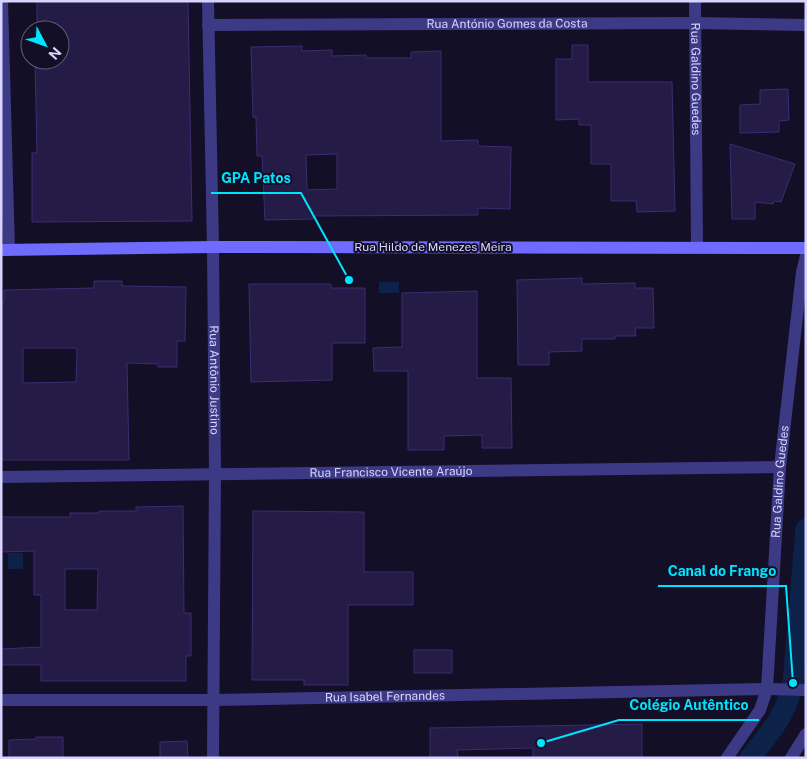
<svg xmlns="http://www.w3.org/2000/svg" width="807" height="759" font-family="'Public Sans',sans-serif">
  <style>
    .water { fill: #0c2248 }
    .lines { fill: none; stroke-linecap: round; stroke-linejoin: round }
    .canal { stroke: #0c2248; stroke-width: 21 }
    .building { fill: #241b47; stroke: #3b2d73; fill-rule: evenodd }
    .street { stroke: #3d3a85; stroke-width: 12 }
    .secondary { stroke: #6f6bff; stroke-width: 12 }
    .labels { text-anchor: middle; stroke-width: 4; stroke-linejoin: round; paint-order: stroke }
    .street-label { font-size: 12px; fill: #d9d4ff; stroke: #130f26 }
    .leader { fill: none; stroke: #00e5ff; stroke-width: 2 }
    .callout-dot { fill: #00e5ff; stroke: #130f26; stroke-width: 2 }
    .callout-label { font-size: 14px; text-anchor: middle; font-weight: bold; fill: #00e5ff; stroke: #130f26; stroke-width: 4; stroke-linejoin: round; paint-order: stroke }
  </style>
  <rect width="100%" height="100%" fill="#130f26"/>
  <path class="water" d="M379,282h20v11h-20z
    M8,553h15v16h-15z"/>
  <g class="lines">
    <path class="canal" d="M750,758c21,-27 35,-41 43,-75l13,-154"/>
  </g>
  <path class="building" d="M37,1h151l4,220 -160,1v-69h5l-2,-93h25v-30l-23,-1z
    M572,45h16v37h84l3,129 -38,1 -1,-11h-25v-37h-20v-39h-12v-6l-23,1v-61h16z
    M302,46v5l30,-1v6l34,-1v3h45v-6l30,-1v90l37,-1v6l33,1 -1,62 -32,-1v7l-165,1v3l-48,1 -3,-64h-5l-1,-39h-3l-2,-70zM337,154v35l-30,1 -1,-35z
    M788,89l1,31 -10,1v11l-39,1v-28l20,-1v-14z
    M730,144l65,20 -14,38 -7,-1 -1,3 -18,-2v17h-23z
    M582,278v6l53,-1v5h18l1,40h-19l1,8h-21v3h-33v12l-33,1v13h-31l-1,-85z
    M94,281h28v5l64,1 -1,54h-8v26h-19v-3l-31,-1 2,97h-128v-158h3v-12l90,-2zM23,348h54l-1,34 -53,1z
    M249,284h82v4h34v55h-33v37l-81,2z
    M477,291v87h34l1,70h-30v-13l-38,1v14h-36v-79h-34l-1,-23 29,-1v-54z
    M183,506l1,107h7v43h-5v25h-145v-16h-40v-16l40,-2v-52h-7v-44l-33,1v-35h69v-4h29v-2h37v-4zM65,569h33l-1,41h-32z
    M253,511l111,1v60h49v33h-65v80h-44v-5h-52z
    M414,650h38v23h-38z
    M642,724v34h-109v-10l-76,2 1,8h-28v-30z
    M36,737h27v21h-54v-18l27,-1z
    M187,741l1,17h-28v-16z"/>
  <g class="lines">
    <g class="street">
      <path d="M2,1l7,249"/>
      <path id="s1" d="M208,1l5,246 2,226 -2,285"/>
      <path id="s2" d="M695,1l2,246"/>
      <path id="s3" d="M208,25l488,-2 110,2"/>
      <path id="s4" d="M1,477l779,-10"/>
      <path id="s5" d="M1,700h212l554,-11 39,1"/>
      <path id="s6" d="M727,758l33,-48 7,-21 13,-222 22,-195 4,-16"/>
      <path d="M791,758l15,-24"/>
    </g>
    <path class="secondary" d="M1,250l212,-3 593,1"/>
  </g>
  <g class="labels">
    <g class="street-label">
      <text dy="4" stroke="none"><textPath href="#s3" startOffset="299">Rua António Gomes da Costa</textPath></text>
      <text dy="4" stroke="none"><textPath href="#s2" startOffset="78">Rua Galdino Guedes</textPath></text>
      <text x="433" y="251">Rua Hildo de Menezes Meira</text>
      <text dy="4" stroke="none"><textPath href="#s1" startOffset="379">Rua Antônio Justino</textPath></text>
      <text dy="4" stroke="none"><textPath href="#s4" startOffset="390">Rua Francisco Vicente Araújo</textPath></text>
      <text dy="4" stroke="none"><textPath href="#s6" startOffset="288">Rua Galdino Guedes</textPath></text>
      <text dy="4" stroke="none"><textPath href="#s5" startOffset="384">Rua Isabel Fernandes</textPath></text>
    </g>
  </g>
  <path class="leader" d="M349 280L301 193H211M793 683L786 586H658M541 743L619 720H759"/>
  <g class="callout-dot">
    <circle cx="349" cy="280" r="5"/>
    <circle cx="793" cy="683" r="5"/>
    <circle cx="541" cy="743" r="5"/>
  </g>
  <g class="callout-label">
    <text x="256" y="183">GPA Patos</text>
    <text x="722" y="576">Canal do Frango</text>
    <text x="689" y="710">Colégio Autêntico</text>
  </g>
  <rect width="807" height="759" fill="none" stroke="#d9d4ff" stroke-width="5"/>
  <g transform="translate(45 45) rotate(131)"><circle r="24" fill="#130f26" stroke="#625e7d"/>
  <path d="M0-4L9 19L0 12L-9 19Z" fill="#00e5ff"/>
  <text y="-8" font-size="14" font-weight="bold" text-anchor="middle" fill="#d9d4ff">N</text>
  </g>
</svg>
